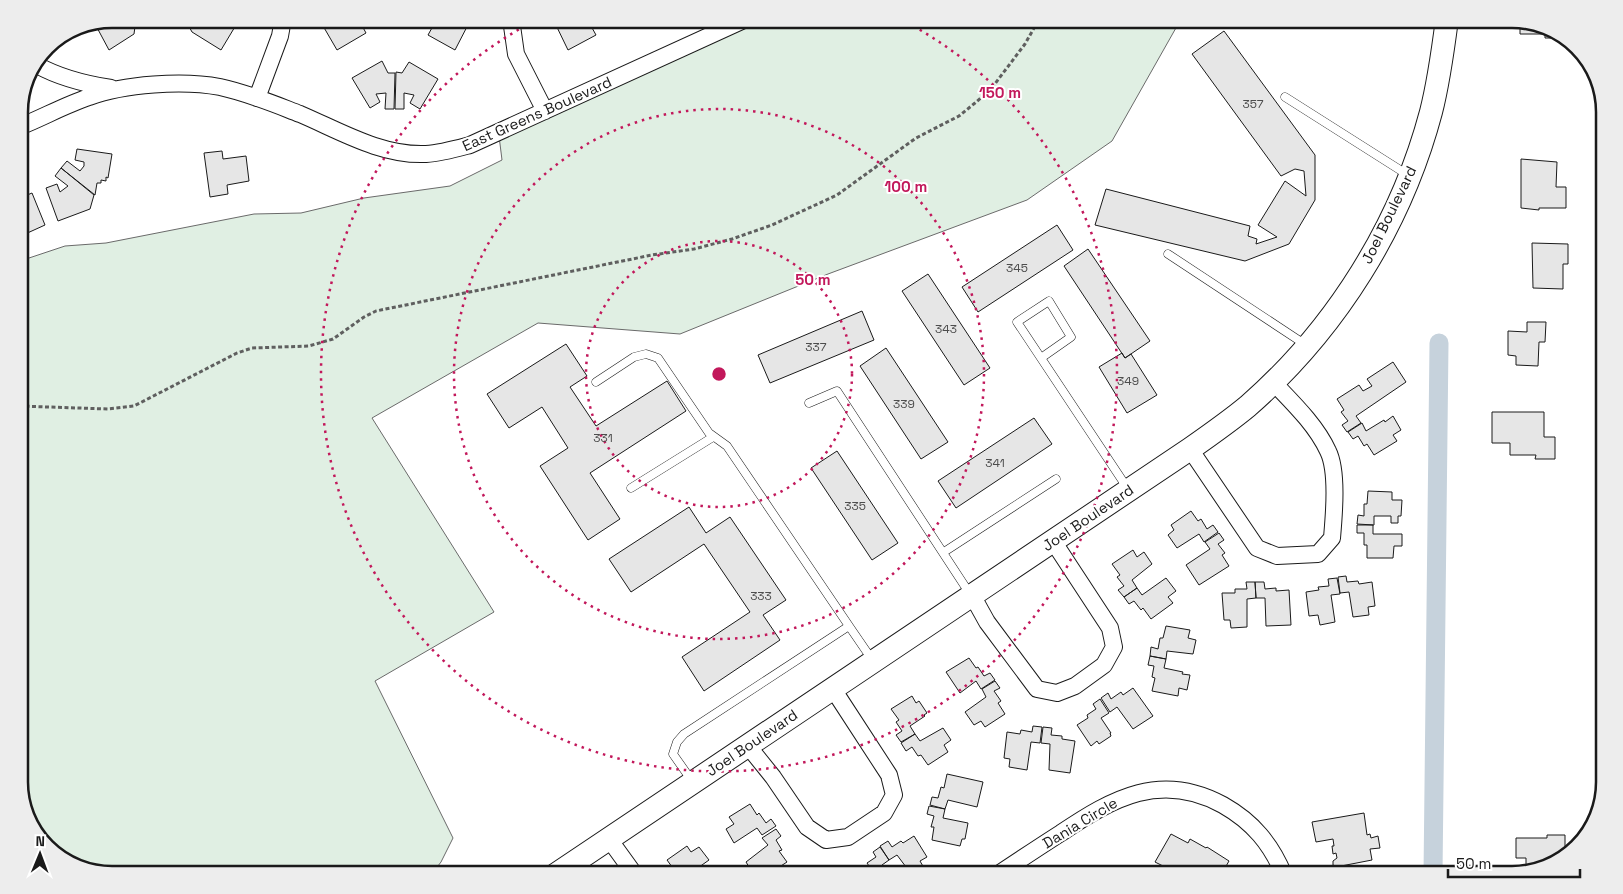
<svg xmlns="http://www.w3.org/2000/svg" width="1623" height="894" font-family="'Space Grotesk',sans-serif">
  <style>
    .green { fill: #e0efe3; stroke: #6a6a6a }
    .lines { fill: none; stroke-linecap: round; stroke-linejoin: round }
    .canal { stroke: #c6d2dc; stroke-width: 19 }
    .building { fill: #e6e6e6; stroke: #1a1a1a }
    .lane-casing { stroke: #1a1a1a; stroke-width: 9 }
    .street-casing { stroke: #1a1a1a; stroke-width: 18 }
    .secondary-casing { stroke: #1a1a1a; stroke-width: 24 }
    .path { stroke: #5f5f5f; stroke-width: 3; stroke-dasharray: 4 2.5; stroke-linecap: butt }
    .lane { stroke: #fff; stroke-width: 8 }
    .street { stroke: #fff; stroke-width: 16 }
    .secondary { stroke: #fff; stroke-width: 22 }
    .ring { fill: none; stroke: #c2185b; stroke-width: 2.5; stroke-dasharray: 2.5 5 }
    .labels { text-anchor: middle; stroke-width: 4; stroke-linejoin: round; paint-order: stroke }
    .number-label { font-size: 12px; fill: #4d4d4d }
    .street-label { font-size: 15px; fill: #1a1a1a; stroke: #fff }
    .rim { fill: none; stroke: #1a1a1a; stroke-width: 2.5 }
    .centre { fill: #c2185b; stroke: #fff; stroke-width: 2.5 }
    .ring-label { font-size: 15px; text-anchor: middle; font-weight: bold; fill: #c2185b; stroke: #fff; stroke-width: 4; stroke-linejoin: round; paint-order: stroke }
  </style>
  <rect width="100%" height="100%" fill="#fff"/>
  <path class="green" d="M747,19h434l-69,122 -85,59 -199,74 -148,60 -142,-11 -166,95 122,194 -119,69 78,157 -12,24 -10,13h-320l-46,-12 -31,-29 -15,-46v-524l10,-6 36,-12 41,-3 148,-29 47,-1 63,-15 86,-12 52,-26 -3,-24z"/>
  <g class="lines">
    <path class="canal" d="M1433,875l6,-532"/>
  </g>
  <path class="building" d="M111,19h25l-2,15 -25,16 -15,-28 13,-2v1z
    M190,19h30l4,3 2,-3 13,1 -18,30 -29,-18 -6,-11z
    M319,19h14l1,2 4,-2h23l-1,3 6,11 -29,17z
    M428,19h25l3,3 2,-3h13l-16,31 -27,-15 5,-9z
    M553,19h13l1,2 4,-2h24l-4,7 5,9 -28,15z
    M1520,21l38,10 6,7h-19v-4h-25z
    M1224,31l91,124v45l-26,44 -44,17 -150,-36 11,-36 144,37 -2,10 9,3 -1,5 21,-7 -19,-12 27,-44 21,15 -2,-25 -9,-2 -14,7 -89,-122z
    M382,61l6,12h7l-1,36h-9l1,-16 -10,1 4,8 -10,6 -18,-30z
    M409,62l29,17 -18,30 -10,-6 4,-8 -10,-2v16h-9l1,-37 6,1z
    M77,149l35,5 -4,24 -2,-1v4l-5,-1v3h-4l-2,12 -34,-27 6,-7 13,10 4,-5v-4l-9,-2z
    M222,151l1,8 23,-3 3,25 -22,4 1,9 -18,3 -6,-44z
    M1521,159l36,3 -1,25h10v21h-27v2l-18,-2z
    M61,168l33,27 -4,14 -32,12 -12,-33 11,-4 3,8 8,-6 -13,-10z
    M32,193l13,32 -22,10 -1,-1 -3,1v-30l4,-2 -3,-5z
    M1057,225l16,25 -95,62 -16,-25z
    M1532,243l36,1v20h-5v25l-30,-1z
    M1088,249l62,92 -25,17 -61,-92z
    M928,274l62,94 -26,17 -62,-94z
    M862,311l12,29 -104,43 -12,-28z
    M1527,322h19l-1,20h-6l-1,24 -22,-1v-9l-8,-1v-24l19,1z
    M566,344l21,32 -17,11 26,39 71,-45 19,30 -96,62 30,46 -32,21 -48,-74 28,-18 -26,-41 -33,21 -22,-34z
    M886,348l62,94 -27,17 -61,-93z
    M1122,353l3,5 6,-4 26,41 -30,18 -28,-46z
    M1393,362l13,20 -50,34 5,7 -14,9 -5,-7 6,-4 -7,-9 3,-2 -7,-11 22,-14 4,6 9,-5 -5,-7z
    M1492,412h52v25h11v22h-20l1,-4h-26v-12h-18z
    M1393,416l8,14 -8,5 4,6 -23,14 -7,-11 -3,2 -6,-10 -5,3 -5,-7 14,-9 4,8 18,-11 1,2z
    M1034,418l18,26 -96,64 -18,-27z
    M837,451l61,92 -26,17 -61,-92z
    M1368,491l24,1v8h10l-1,16h-3v7h-7v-7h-17v9l-17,-1 1,-9 6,1v-12h3z
    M689,507l17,26 24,-16 56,83 -23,15 17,25 -76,51 -22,-34 68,-45 -46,-68 -73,48 -22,-33z
    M1191,511l7,10 3,-2 6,10 6,-4 5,7 -14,10 -5,-8 -22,14 -9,-13 6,-5 -3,-5z
    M1357,525h16v9h29v12h-8l-1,12h-26v-13h-3v-12h-7z
    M1219,533l5,7 -6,4 7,9 -3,2 7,11 -30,19 -13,-20 24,-16 -5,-7z
    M1133,550l4,7 7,-5 8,12 -20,16 5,8 -13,9 -6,-7 6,-4 -7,-9 3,-2 -8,-11z
    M1346,576l1,6 11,-1 1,3 13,-2 3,24 -7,1 1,8 -16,2 -4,-25 -9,1 -2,-16z
    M1166,578l10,13 -8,6 5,6 -22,16 -8,-11 -2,2 -7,-9 -5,3 -5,-7 13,-9 5,7z
    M1337,578l3,16 -9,1 4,27 -15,3 -2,-10 -9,1 -3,-24 13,-2 -1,-3 11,-1 -1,-7z
    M1246,582h9l1,16 -9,1v28l-16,1 -1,-8h-6l-2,-27h13v-4h12z
    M1255,582h9l1,7 11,-1v3l13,-1 2,35 -25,1 -1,-28h-9z
    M1166,626l24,4 -2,8 8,2 -3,14 -26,-3 -1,8 -16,-3 1,-9 7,2 2,-11h3z
    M1150,656l16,3 -2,9 19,4 -1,2 8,1 -3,15 -8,-2 -1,8 -26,-5 3,-13 -3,-1 2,-11 -6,-1z
    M969,658l7,10 2,-1 6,9 6,-3 5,7 -14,9 -5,-8 -16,12 -14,-21z
    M995,681l5,7 -6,3 7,10 -3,2 7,11 -20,13 -4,-6 -7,4 -9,-13 21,-15 -4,-8z
    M1133,688l20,28 -20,13 -16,-22 -7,5 -9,-14 7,-5 3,6 10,-7 2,3z
    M912,696l4,7 3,-2 8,12 -3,2 1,1 -15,10 5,8 -14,8 -5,-7 6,-4 -6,-9 3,-2 -8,-11z
    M1100,699l9,14 -8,5 10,15h-1l1,3 -12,8 -2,-3 -6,5 -14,-21 11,-7 -1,-3 9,-6 -3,-5z
    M1033,726l9,1 -2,16 -9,-1 -4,28 -18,-3 1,-8 -6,-1 3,-26 13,2 1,-4 11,2z
    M1043,727l9,1 -1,7 11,1v3l13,2 -5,32 -21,-3 1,-26 -9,-1z
    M943,728l8,12 -7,5 4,7 -20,13 -7,-10 -3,1 -6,-9 -6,4 -5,-8 14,-9 5,7z
    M947,774l36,8 -6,25 -29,-7 -3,9 -15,-4 2,-8 6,1 3,-11 3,1z
    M750,804l7,11 2,-2 7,10 5,-4 5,7 -14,9 -5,-7 -23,15 -8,-14 8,-5 -5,-7z
    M929,806l16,3 -2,9 25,5 -3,16h-3l-2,7 -28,-6 2,-13h-3l3,-11 -7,-2z
    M1364,813l3,22 3,-1 1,4 7,-2 2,12 -10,1 2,11 -36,7 -3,-2v-4l4,-3 -1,-5 -3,1 -1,-8h2l-1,-7 -17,3 -4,-20z
    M776,829l5,7 -5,4 6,10 -3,1 8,11 -20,13h-3l-2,-4 -8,4 -8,-13 22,-17 -6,-7z
    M1171,834l17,9 2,-4 16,9 1,-1 22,14 -8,14h-56v-8l-10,-5z
    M1547,835h18v18h-4v5h-5v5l-30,8v-13h-10v-20h31z
    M914,836l13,21 -7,4 4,7 -12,7 -15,-20 -8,5 -9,-14 8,-5 4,6 9,-6 2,2z
    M687,846l4,6 8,-5 10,13 -21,15h-14l-2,-2 3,-2 -8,-11z
    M880,847l9,13 -7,5 7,10h-29l-2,-1 11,-8 -2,-3 9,-6 -3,-5z"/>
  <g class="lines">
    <g class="lane-casing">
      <path id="lane" d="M1285,97l123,78
        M1168,254l138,91
        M1041,358l30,-21 -22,-36 -32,21 111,167
        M596,382l38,-25 12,-3 12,4 51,75 18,13 122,180
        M809,403l28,-12 133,203
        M631,488l82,-51
        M944,552l112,-73
        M692,781l-19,-27 4,-12 7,-8 165,-108 24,35"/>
    </g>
    <g class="street-casing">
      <path id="street" d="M511,19l5,35 29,57
        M37,65c23,13 48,19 74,23
        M257,98l23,-62 3,-17
        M19,127c23,-9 46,-22 70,-30 35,-13 94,-17 131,-10 28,6 54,17 80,27 40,17 81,42 126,40 15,-1 29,-5 44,-9l276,-126
        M1190,449l67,99 20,8 41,-2 14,-16c2,-23 6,-67 -4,-87 -12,-26 -35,-48 -55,-69
        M972,595l15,27 50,67 20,4 18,-7 29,-21 10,-18 -4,-19 -57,-87
        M748,746l25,31 34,50 19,13 22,-3 36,-24 10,-18 -5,-20 -56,-86
        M609,839l26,36
        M997,875c21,-14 42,-28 64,-42 52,-35 100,-62 162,-28 30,17 48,39 61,70"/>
    </g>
    <g class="secondary-casing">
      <path id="secondary" d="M555,875l635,-426c20,-14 40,-28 58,-43 88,-77 153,-181 183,-294 8,-31 12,-62 16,-93"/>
    </g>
    <path class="path" d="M19,406l89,3 26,-3 103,-53 15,-5 57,-2 24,-7 31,-22 12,-6 276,-56 42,-6 38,-10 40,-14 65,-30 79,-57 43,-22 16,-13 16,-14 34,-45 9,-16 3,-9"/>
    <use href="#lane" class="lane"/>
    <use href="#street" class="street"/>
    <use href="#secondary" class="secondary"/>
  </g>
  <g class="ring">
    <circle cx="719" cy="374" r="133"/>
    <circle cx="719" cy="374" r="265"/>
    <path d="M900 19A398 398 0 1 1 538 19"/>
  </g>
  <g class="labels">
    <g class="number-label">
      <text x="1253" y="108">357</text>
      <text x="1017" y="272">345</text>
      <text x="946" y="333">343</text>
      <text x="816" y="351">337</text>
      <text x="1128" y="385">349</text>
      <text x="904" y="408">339</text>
      <text x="603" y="442">331</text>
      <text x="995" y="467">341</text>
      <text x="855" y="510">335</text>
      <text x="761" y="600">333</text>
    </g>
    <g class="street-label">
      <text transform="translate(537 114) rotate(-24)" y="5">East Greens Boulevard</text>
      <text transform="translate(1389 215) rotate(-64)" y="5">Joel Boulevard</text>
      <text transform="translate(1088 518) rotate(-34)" y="5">Joel Boulevard</text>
      <text transform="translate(752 743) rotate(-34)" y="5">Joel Boulevard</text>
      <text transform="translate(1080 823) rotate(-31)" y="5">Dania Circle</text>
    </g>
  </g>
  <path d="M0 0H1623V894H0ZM112 28H1512A84 84 0 0 1 1596 112V782A84 84 0 0 1 1512 866H112A84 84 0 0 1 28 782V112A84 84 0 0 1 112 28Z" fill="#ededed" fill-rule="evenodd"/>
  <path class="rim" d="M112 28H1512A84 84 0 0 1 1596 112V782A84 84 0 0 1 1512 866H112A84 84 0 0 1 28 782V112A84 84 0 0 1 112 28Z"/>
  <circle cx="719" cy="374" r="8" class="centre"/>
  <g class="ring-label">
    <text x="1000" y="98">150 m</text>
    <text x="906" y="192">100 m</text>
    <text x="813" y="285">50 m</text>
  </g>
  <g transform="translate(40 854) rotate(1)" stroke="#ffffff" stroke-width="4" paint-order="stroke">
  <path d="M0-4L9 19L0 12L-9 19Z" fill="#1a1a1a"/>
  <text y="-8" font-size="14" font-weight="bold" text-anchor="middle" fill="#1a1a1a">N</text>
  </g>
  <path d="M1448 869v8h132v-8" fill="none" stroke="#1a1a1a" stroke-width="2.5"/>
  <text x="1456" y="869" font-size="15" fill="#1a1a1a" stroke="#ffffff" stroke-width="4" paint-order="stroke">50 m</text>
</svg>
